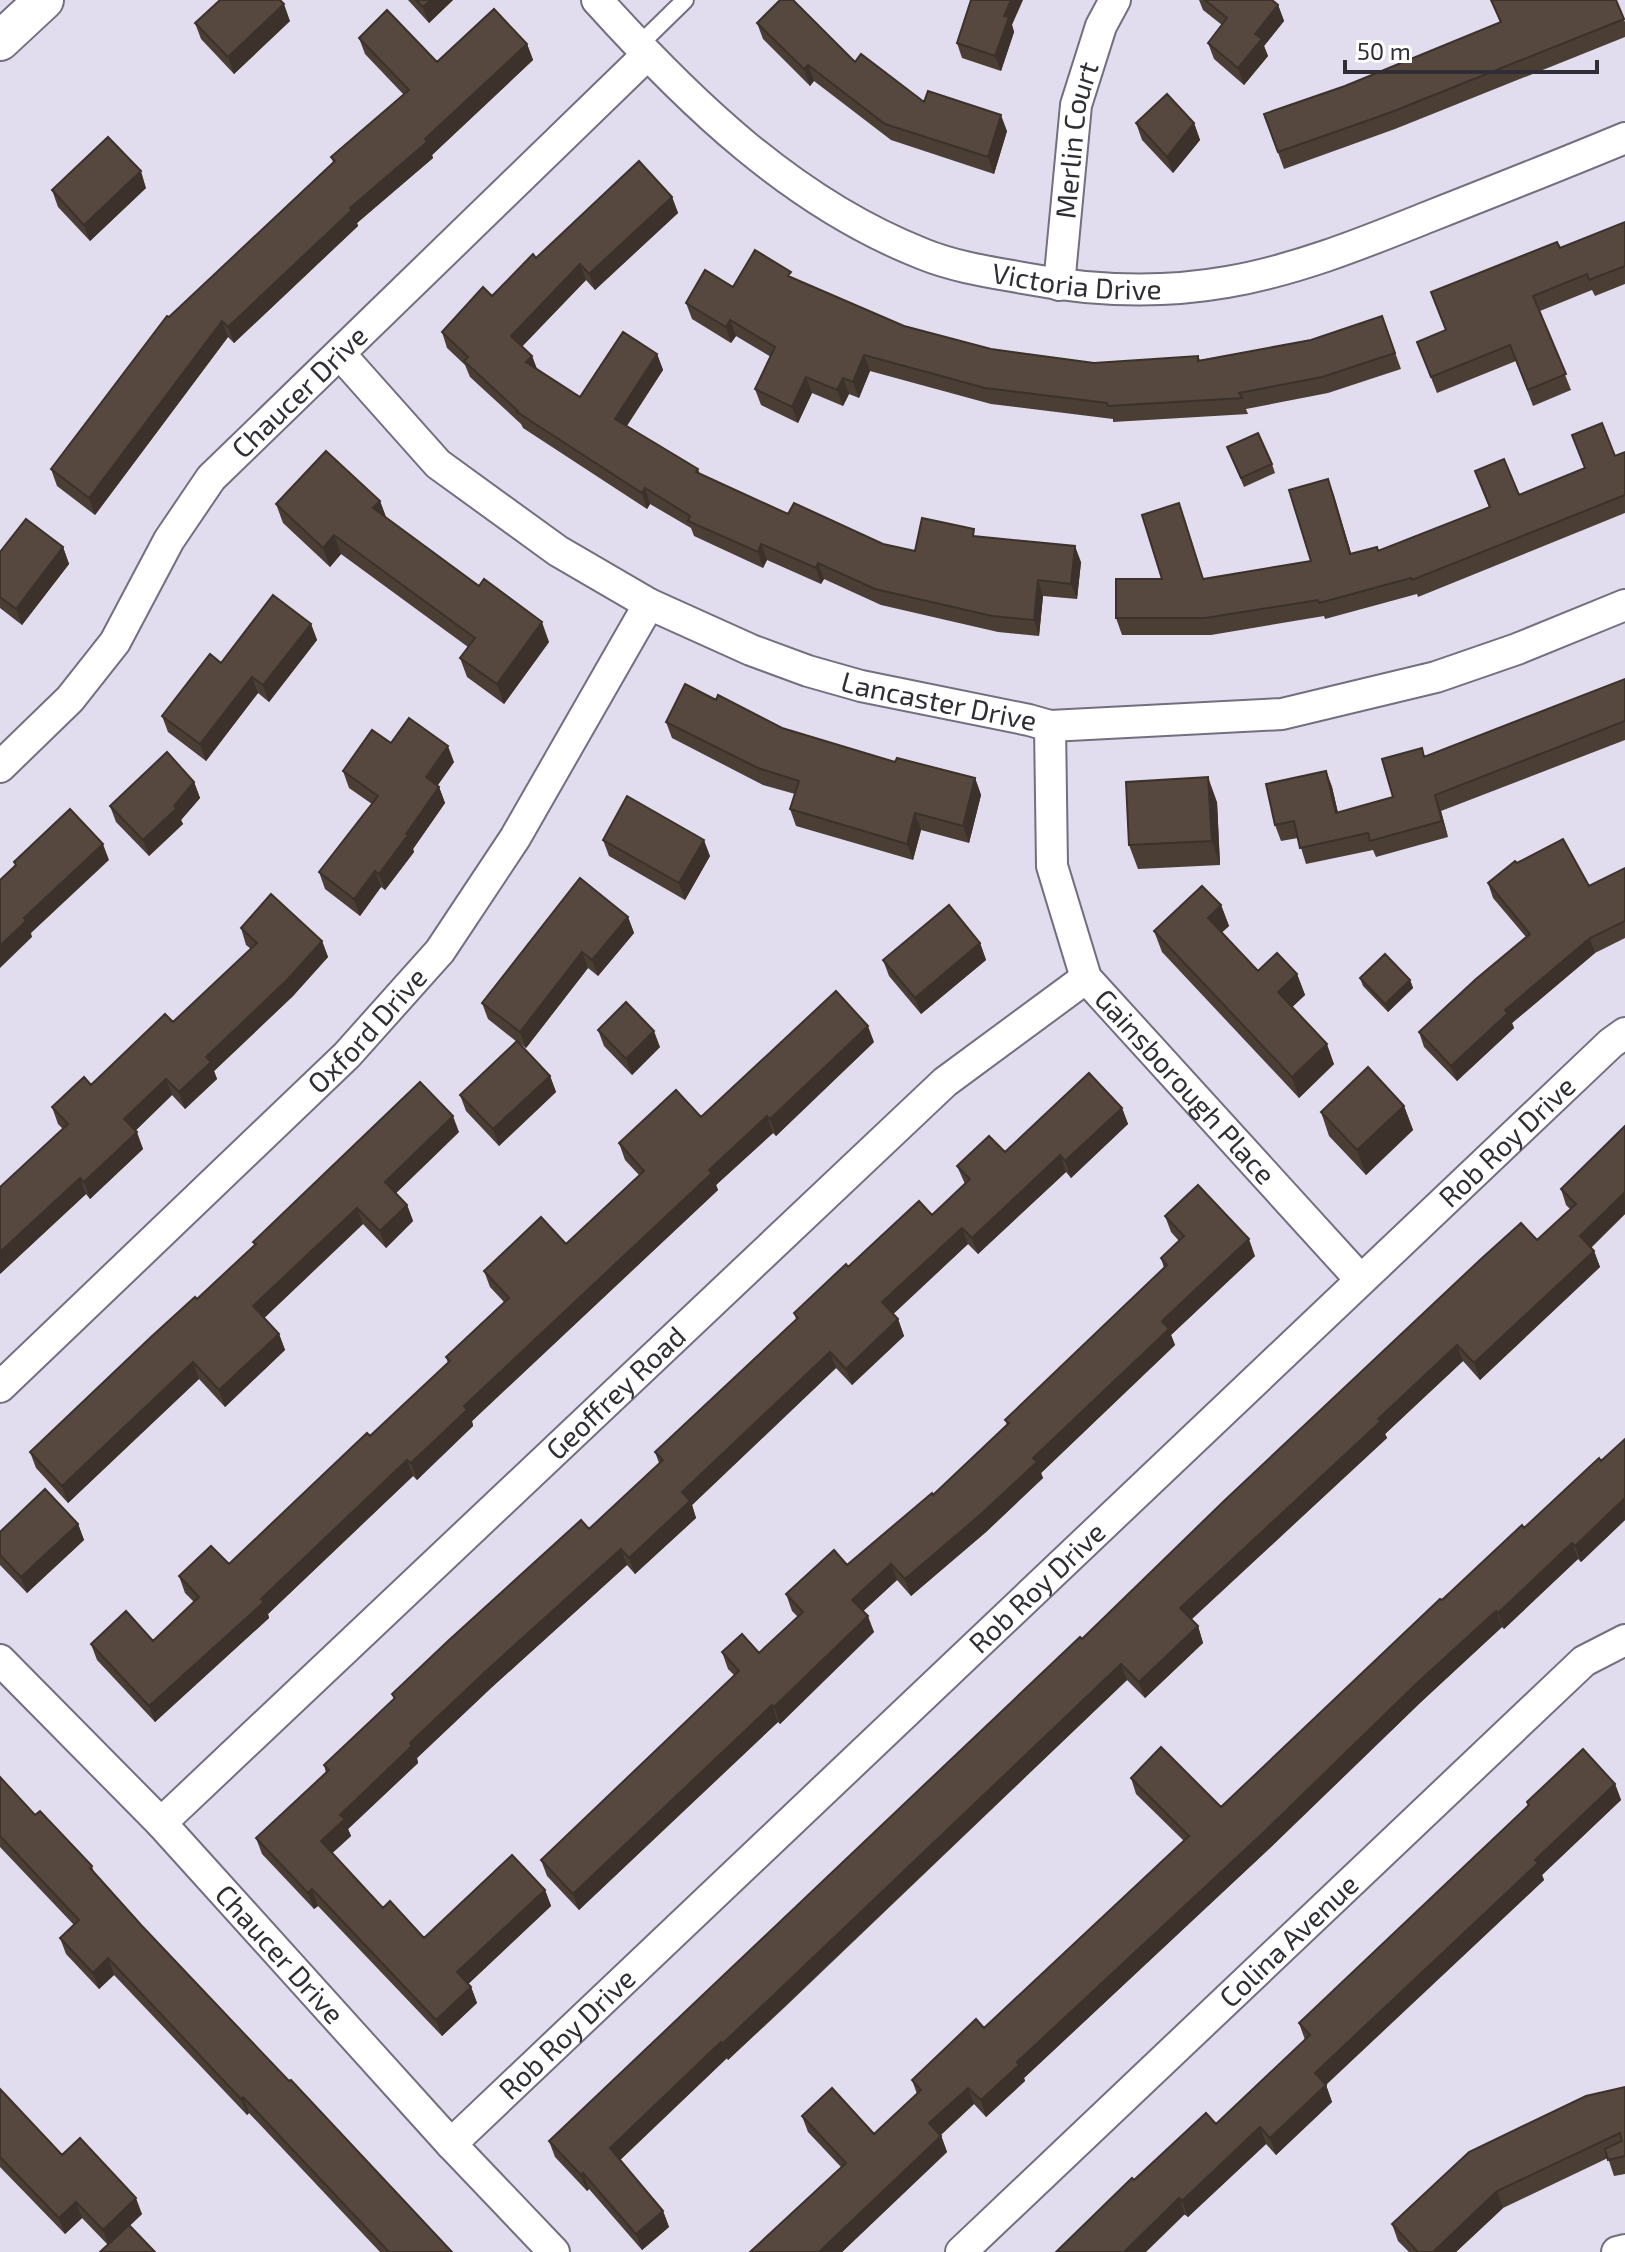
<svg xmlns="http://www.w3.org/2000/svg" width="1625" height="2252" font-family="'Exo 2',sans-serif">
  <style>
    .lines { fill: none; stroke-linecap: round; stroke-linejoin: round }
    .service-casing { stroke: #736f7f; stroke-width: 20 }
    .minor-casing { stroke: #736f7f; stroke-width: 34 }
    .tertiary-casing { stroke: #736f7f; stroke-width: 42 }
    .service { stroke: #fff; stroke-width: 16 }
    .minor { stroke: #fff; stroke-width: 30 }
    .tertiary { stroke: #fff; stroke-width: 38 }
    .wall { fill: #4a3e35 }
    .shaded-wall { fill: #3c322b }
    .building { fill: #56483e; stroke: #3c322b; stroke-width: 2 }
    .labels { text-anchor: middle; stroke-width: 8; stroke-linejoin: round; paint-order: stroke }
    .street-label { font-size: 28px; fill: #2f2e35; stroke: #fff }
  </style>
  <rect width="100%" height="100%" fill="#e1ddef"/>
  <g class="lines">
    <g class="service-casing">
      <path id="service" d="M638,46l47,-46"/>
    </g>
    <g class="minor-casing">
      <g id="minor">
        <path id="s1" d="M597,0c93,103 196,203 326,254 32,13 67,18 100,24 68,13 136,16 204,4 70,-12 136,-39 201,-65 66,-26 132,-52 197,-79"/>
        <path id="s2" d="M1059,285l17,-180 25,-79 14,-26"/>
        <path id="s3" d="M340,354l98,110 120,87 91,53 102,46 57,21 53,15 168,34 21,6 232,-12 154,-37 81,-28 108,-44"/>
        <path id="s4" d="M1050,726l2,140 34,112 274,301"/>
        <path id="s5" d="M0,767l70,-68 45,-57 54,-102 42,-62 436,-423"/>
        <path id="s6" d="M0,1387l347,-332 93,-104 75,-113 134,-234"/>
        <path id="s7" d="M0,1660l161,163 290,321 103,108"/>
        <path id="s8" d="M161,1823l784,-741 141,-104"/>
        <path id="s9" d="M451,2144l1160,-1101 14,-10"/>
        <path id="s10" d="M961,2252l623,-591 41,-21"/>
        <path d="M1617,2252l8,-2"/>
      </g>
    </g>
    <g class="tertiary-casing">
      <path id="tertiary" d="M0,41l44,-41"/>
    </g>
    <use href="#service" class="service"/>
    <use href="#minor" class="minor"/>
    <use href="#tertiary" class="tertiary"/>
  </g>
  <path class="wall" d="M408,0h45l-24,23z
    M1199,0h73l6,5 6,16 -20,25 4,10 -24,29 -30,-26 -6,-16 14,-18 -19,-15z
    M1491,0h125l9,22v15l-230,92 -111,40 -20,-55 81,-28 155,-64z
    M290,21l-56,53 -33,-35 -6,-16z
    M757,23l98,39 69,40 83,29 -13,43 -103,-34 -77,-59 -4,5 -47,-47z
    M1012,25l2,7 -13,39 -39,-13 -5,-15z
    M359,38l78,24 90,-18 6,16 -101,95 1,3 -76,65 1,3 -124,117 -6,-6 -133,178 -38,-29 -6,-17 118,-152 164,-155 -2,-5 73,-62 -39,-41z
    M1136,123h58l6,17 -27,33 -31,-33z
    M146,188l-56,53 -32,-34 -6,-17z
    M672,197l6,16 -83,77 -9,-10 -64,66 10,10 5,13 43,28 77,-43 6,16 -36,56 71,43 2,5 88,40 95,30 32,7 62,-15 104,26 -4,37 -34,-3 -4,40 -41,-4 -117,-27 -57,-26 -3,5 -54,-24 -4,8 -69,-32 -3,-8 -41,-24 -3,5 -124,-81 -2,-4 -51,-47 -5,-12 -18,-17 -5,-16 50,-36 44,-38z
    M1625,222v62l-30,12 -3,-6 -52,21 31,79 -38,16 -17,-45 -79,32 -20,-51 28,-12 115,-82z
    M793,278l111,48 87,23 103,14 104,-7 2,4 111,-20 71,-24 19,53 -73,24 -82,16 2,5 -135,8v-3l-122,-15 -121,-33 -11,27 -10,-4 -6,12 -31,-13 -14,30 -37,-18 -6,-16 16,-32 -35,-21 -5,7 -39,-24 -6,-16 47,-16z
    M1227,447l45,17 3,9 -31,14z
    M1625,452v61l-207,84 -1,-3 -92,25 -1,-3 -113,19h-89l-6,-17 46,-39 23,-59 18,59 108,-18 17,-82 23,74 27,-2 111,-44 -14,-36 44,24z
    M380,501l6,16 163,125 -45,62 -37,-27 -7,-19 8,-11 -127,-93 -11,13 -47,-44 -7,-19z
    M63,547l6,17 -47,61 -22,-17v-56z
    M311,624l6,16 -48,62 -11,-9 -52,68 -38,-29 -6,-16 59,-53z
    M1625,679v61l-184,71 7,26 -72,20 -3,-7 -67,14 -8,-26 -17,3 -6,-16 51,-54 6,16 6,26 55,-16 32,-40z
    M716,700l66,28 113,34 80,16 6,17 -12,48 -48,-13 -8,30 -117,-34 -6,-17 5,-15 -32,-9 -91,-47 -6,-16z
    M391,743l63,19 -16,23 1,2 6,16 -32,46 1,3 -29,38 -4,-3 -21,29 -35,-27 -6,-17 53,-68 -23,-16 -6,-17z
    M194,782l6,16 -19,22 2,4 -34,32 -33,-34 -6,-16z
    M1217,802l3,63 -82,4 -9,-24z
    M603,840l107,16 -25,44 -76,-44z
    M1517,863l72,23 36,-18v70l-30,15 -83,70 2,5 -57,53 -33,-34 -5,-15 107,-95 -33,-39 -5,-15z
    M1221,905l8,21 -7,6 36,39 39,3 8,21 -13,12 42,57 -35,34 -137,-146 -8,-21z
    M628,917l6,16 -36,43 -10,-8 -62,80 -8,-6 32,34 6,16 -57,54 -33,-35 -6,-16 57,-53 -29,-23 -6,-16z
    M241,928l81,13 6,16 -35,39 -79,75 3,8 -32,30 -13,-14 -37,36 8,18 -53,50 -4,-5 -86,80 63,-145 -5,-5 -6,-17 39,-22 82,-63 78,-73 -5,-4z
    M980,943l6,17 -65,54 -32,-38 -6,-16z
    M1360,978l50,2 3,8 -25,24 -25,-26z
    M598,1030l62,17 -28,28 -28,-29z
    M874,1042l-98,94 -3,-3 -57,52 2,5 -246,231 1,5 -56,54 -4,-4 -145,138 1,4 -114,104 -58,-62 -6,-16 62,-3 41,-39 -9,-9 -6,-17 50,-12 141,-128 78,-73 -2,-6 58,-55 -14,-15 -6,-16 82,-27 73,-69 -14,-15 -6,-17 82,-26z
    M1404,1106l9,24 -47,45 -37,-39 -8,-24z
    M1122,1108l6,16 -57,54 -5,-6 -88,82 -10,-10 -75,70 5,5 6,17 -52,49 -16,-17 -144,137 4,13 -61,56 -8,-9 -136,123 -74,70 1,5 -70,66 3,7 -19,17 51,55 41,30 121,-48 6,16 -83,78 3,3 6,16 -35,33 -124,-130 -4,3 -52,-55 -6,-16 70,-65 -2,-8 70,-66 -2,-5 197,-165 70,-66 -4,-11 141,-133 -2,-6 54,-46 84,-52 33,-31 -8,-18 48,-14z
    M1625,1126v88l-34,34 3,3 6,16 -120,113 -17,-19 -78,73 2,4 -196,182 7,6 5,17 -58,55 -18,-18 -342,327 -57,53 -1,-2 -107,102 43,51 6,16 -27,23 -53,-61 -2,2 -32,-34 -6,-16 533,-502 455,-399 33,-31 -4,-4 -5,-16z
    M459,1132l-63,61 11,12 6,16 -27,27 -23,-24 -99,94 15,16 6,16 -60,57 -26,-28 -131,124 -32,-35 -6,-16 167,-153 57,-54 -1,-3z
    M1165,1216l90,40 -84,79 4,10 -134,128 2,5 -57,54 -75,64 -14,-16 -34,31 11,21 -94,92 -2,-2 -199,188 -32,-34 -6,-16 193,-185 -6,-6 -6,-17 37,1 39,-36 -6,-6 -6,-17 61,-29 86,-70 74,-70 -2,-5 159,-152 -3,-10 18,-17 -8,-9z
    M1625,1439v81l-44,42 -3,-3 -74,70 -2,-2 -81,75 -151,146 -246,230 1,3 -39,36 -12,-13 -33,31 6,17 -105,100h-92l91,-85 -33,-35 -6,-16 72,18 43,-40 -5,-14 72,-52 200,-187 -48,-47 -5,-16 90,29 221,-207 159,-139z
    M78,1524l6,16 -57,53 -27,-28v-33z
    M0,1777l35,38 57,51 2,7 48,53 310,326h-72l-131,-139 -2,2 -133,-140 -15,14 -33,-35 -6,-16 14,-13 -74,-78z
    M1615,1784l6,16 -79,75 2,5 -218,205 6,17 -56,53 -10,-11 -78,73 -54,-37 82,-56 89,-84 -6,-17 229,-216 -1,-5z
    M1625,2087v87l-11,2 -6,-18 -105,50 -47,44h-47l-11,-11 -6,-17z
    M0,2089l62,66 80,59 -34,31 -26,-27 -17,16 -65,-67z"/>
  <path class="shaded-wall" d="M431,0h22l-24,23 -6,-16z
    M1011,0h12l-11,25 2,7 -13,39 -6,-15 9,-40z
    M284,4l6,17 -56,53 -6,-17z
    M1278,5l6,16 -20,25 4,10 -24,29 -6,-17 17,-34z
    M527,44l6,16 -101,95 1,3 -76,65 1,3 -124,117 -6,-16 122,-119z
    M808,65l6,16 -4,5 -6,-17z
    M1001,115l6,16 -13,43 -6,-17z
    M1194,123l6,17 -27,33 -6,-16z
    M141,171l5,17 -56,53 -6,-16z
    M672,197l6,16 -83,77 -6,-16z
    M580,264l6,16 -69,72 -6,-16z
    M730,320l6,16 -5,7 -5,-16z
    M222,321l6,16 -133,178 -6,-17z
    M657,354l6,16 -42,64 -6,-15z
    M864,355l6,16 -11,27 -6,-16z
    M532,356l6,16 -12,-10z
    M806,377l6,16 -14,30 -6,-16z
    M843,378l6,16 -6,12 -6,-16z
    M1328,479l6,16 22,75 -6,-16z
    M645,488l5,16 -3,5 -5,-16z
    M380,501l7,19 -14,-12z
    M334,535l7,19 -11,13 -7,-19z
    M761,544l6,16 -4,8 -5,-16z
    M1075,546l6,16 -4,37 -6,-15z
    M63,547l6,17 -47,61 -6,-16z
    M818,563l6,16 -3,5 -5,-16z
    M1038,580l5,16 -4,40 -5,-16z
    M542,622l7,20 -45,62 -7,-20z
    M311,624l6,16 -48,62 -6,-17z
    M252,677l6,16 -52,68 -6,-17z
    M448,746l6,16 -22,31 -6,-16z
    M1326,771l6,16 10,43 -6,-17z
    M1208,777l9,25 3,63 -8,-24z
    M975,778l6,17 -12,48 -6,-17z
    M194,782l6,16 -19,22 2,4 -34,32 -6,-16z
    M439,787l6,16 -32,46 1,3 -29,38 -6,-16z
    M1435,795l6,16 7,26 -6,-16z
    M915,813l6,17 -8,30 -6,-16z
    M704,840l6,16 -25,44 -6,-17z
    M103,844l6,16 -78,73 1,4 -32,31v-22l24,-28z
    M375,871l6,16 -21,29 -6,-17z
    M1221,905l8,21 -13,12 -8,-20z
    M628,917l6,16 -36,43 -6,-16z
    M1590,938l5,15 -83,70 2,5 -57,53 -6,-15 54,-56z
    M322,941l6,16 -35,39 -79,75 3,8 -32,30 -6,-17 27,-35z
    M980,943l6,17 -65,54 -6,-16z
    M582,952l6,16 -62,80 -6,-16z
    M1297,974l8,21 -19,18 -8,-21z
    M1410,980l3,8 -25,24 -3,-8z
    M868,1026l6,16 -98,94 -6,-17z
    M654,1031l6,16 -28,28 -6,-16z
    M1327,1044l7,20 -35,34 -7,-21z
    M550,1076l6,16 -57,54 -6,-17z
    M166,1079l6,16 -42,41 -6,-17z
    M1404,1106l9,24 -47,45 -9,-25z
    M1122,1108l6,16 -57,54 -6,-17z
    M453,1116l6,16 -68,66 -6,-16z
    M767,1116l6,17 -57,52 2,5 -246,231 1,5 -56,54 -6,-17 53,-57 245,-236z
    M137,1132l6,17 -53,50 -6,-17z
    M1060,1155l6,17 -88,82 -6,-16z
    M80,1178l6,16 -86,80v-22z
    M1625,1192v22l-39,38 -6,-16z
    M407,1205l6,16 -27,27 -6,-17z
    M357,1208l6,16 -104,99 -6,-17z
    M962,1228l6,16 -80,75 -6,-17z
    M1249,1239l6,17 -84,79 4,10 -134,128 2,5 -57,54 -75,64 -6,-17 128,-121 129,-137z
    M1594,1251l6,16 -120,113 -6,-17z
    M898,1319l6,17 -52,49 -6,-16z
    M279,1334l6,16 -60,57 -6,-17z
    M1457,1345l6,16 -78,73 2,4 -201,186 -6,-16z
    M830,1352l6,16 -144,137 4,13 -61,56 -6,-16 53,-66z
    M193,1362l6,17 -131,124 -6,-17z
    M407,1460l6,16 -145,138 1,4 -114,104 -6,-16z
    M1625,1498v22l-44,42 -6,-16z
    M78,1524l6,16 -57,53 -6,-16z
    M1572,1543l6,16 -74,70 -6,-16z
    M621,1549l6,16 -136,123 -74,70 1,5 -70,66 3,7 -24,22 -6,-17 19,-26 70,-72 75,-71z
    M891,1564l6,16 -39,36 -6,-16z
    M1496,1611l6,16 -81,75 -151,146 -246,230 1,3 -39,36 -5,-17 36,-38 398,-377z
    M868,1616l6,16 -94,92 -6,-17z
    M1198,1626l5,17 -58,55 -6,-16z
    M1121,1664l6,16 -399,380 -6,-16z
    M772,1705l6,17 -199,188 -6,-16z
    M1615,1784l6,16 -79,75 2,5 -223,209 -6,-16 220,-213z
    M312,1889l6,17 -4,3 -6,-16z
    M545,1890l6,16 -88,83 -6,-17z
    M108,1958l6,17 -15,14 -6,-16z
    M471,1987l6,16 -35,33 -6,-16z
    M721,2042l6,16 -111,106 -6,-16z
    M1326,2085l6,17 -56,53 -6,-17z
    M968,2088l6,16 -39,36 -6,-17z
    M243,2097l6,16 -2,2 -6,-16z
    M1260,2127l6,17 -78,73 -6,-16z
    M941,2136l6,16 -105,100h-23z
    M583,2173l6,16 -2,2 -6,-16z
    M1497,2191l6,17 -47,44h-23z
    M136,2198l6,16 -33,32 -6,-16z
    M1179,2198l6,16 -39,38h-22z
    M76,2202l6,16 -17,16 -6,-16z
    M663,2211l6,16 -27,23 -6,-16z"/>
  <path class="building" d="M220,0h60l4,4 -56,53 -33,-34z
    M416,0h15l-8,7z
    M780,0h13l62,62 6,-8 63,48 4,-11 73,24 -13,42 -103,-33 -77,-59 -4,4 -47,-46z
    M971,0h40l-7,16 5,1 -14,39 -38,-13z
    M1205,0h67l6,5 -23,29 7,5 -24,29 -30,-25 19,-25z
    M1491,0h125l8,19 -235,94 -111,39 -14,-38 81,-28 156,-64z
    M494,9l33,35 -102,95 2,3 -77,66 2,2 -124,117 -6,-6 -133,177 -38,-29 116,-153 2,1 166,-156 -4,-4 78,-67 -50,-52 28,-28 50,52z
    M1167,94l27,29 -27,34 -31,-34z
    M108,137l33,34 -57,54 -32,-35z
    M639,161l33,36 -83,77 -9,-10 -69,72 21,20 -6,6 54,35 43,-65 34,22 -42,65 83,50 -2,3 92,42 6,-11 89,41 32,7 7,-33 52,11 -1,7 102,10 -4,38 -33,-4 -4,40 -42,-4 -117,-27 -57,-26 -2,5 -55,-24 -3,8 -70,-31 2,-5 -45,-28 -3,5 -125,-81 1,-1 -54,-50 4,-4 -26,-25 41,-45 9,9 41,-42 3,4z
    M1625,222v44l-36,14 -2,-6 -54,22 33,78 -38,16 -18,-45 -79,32 -14,-35 29,-12 -15,-38 126,-50 3,6z
    M755,250l36,22 -3,4 116,50 87,23 103,14 104,-7v5l113,-21 71,-24 13,37 -73,24 -83,16 3,5 -134,8 -1,-3 -122,-15 -121,-33 -11,27 -10,-4 -6,12 -31,-13 -14,30 -37,-18 20,-42 -45,-27 -4,7 -40,-24 19,-33 28,17z
    M1602,423l13,33 10,-4v43l-213,85 -1,-2 -92,25 -1,-3 -113,18h-89v-39h46l-20,-64 37,-12 24,76 108,-18 -22,-71 39,-11 22,75 27,-7 1,4 112,-44 -15,-36 29,-12 15,36 66,-27 -13,-33z
    M1258,433l14,31 -31,14 -14,-31z
    M326,451l54,50 -7,7 106,78 5,-7 58,43 -45,62 -37,-26 15,-20 -141,-103 -11,13 -47,-44z
    M26,519l37,28 -47,62 -16,-12v-45z
    M273,595l38,29 -48,61 -11,-8 -52,67 -38,-28 48,-62 11,9z
    M1625,679v42l-190,74 7,26 -72,20 -2,-8 -68,15 -6,-27 -19,4 -9,-41 60,-13 10,42 57,-16 -11,-38 40,-11 2,9z
    M685,684l31,16 2,-5 64,33 113,34 2,-4 78,20 -12,48 -48,-13 -8,31 -117,-35 9,-28 -41,-13 -92,-46z
    M409,718l39,28 -22,31 13,10 -33,47 2,1 -29,39 -4,-3 -21,28 -35,-27 59,-76 -35,-25 29,-41 19,13z
    M167,752l27,30 -20,24 3,2 -34,32 -33,-34z
    M1208,777l4,64 -83,4 -3,-63z
    M627,796l77,44 -25,43 -76,-43z
    M70,809l33,35 -79,74 2,3 -26,25v-66l16,-15 -2,-3z
    M1563,839l26,47 36,-18v53l-35,17 -85,72 3,3 -57,53 -32,-34 57,-53 54,-45 -42,-51 27,-22 2,2z
    M580,878l48,39 -36,43 -10,-8 -62,80 -38,-29z
    M1202,886l19,19 -13,13 50,53 19,-18 20,21 -19,18 49,52 -35,33 -138,-146z
    M271,894l51,47 -35,39 -81,77 5,5 -32,30 -13,-13 -42,40 13,13 -53,50 -4,-4 -80,74v-65l68,-63 -16,-17 32,-30 7,8 74,-71 8,8 84,-79 -16,-15z
    M949,905l31,38 -65,55 -32,-38z
    M1385,954l25,26 -25,24 -25,-26z
    M836,991l32,35 -98,93 -3,-3 -58,54 3,3 -248,233 3,4 -56,53 -4,-3 -146,139 3,3 -115,104 -58,-62 35,-33 27,30 46,-44 -20,-21 32,-30 18,18 138,-131 3,3 80,-75 -4,-4 63,-59 -25,-27 57,-54 25,27 78,-73 -25,-28 57,-53 25,27z
    M626,1002l28,29 -28,28 -28,-29z
    M517,1041l33,35 -57,53 -33,-34z
    M1368,1067l36,39 -47,44 -36,-38z
    M1089,1073l33,35 -57,53 -5,-6 -88,83 -10,-10 -80,74 16,17 -52,50 -16,-17 -148,140 8,9 -61,57 -8,-9 -136,123 -75,71 2,3 -72,69 5,4 -24,22 62,67 7,-7 34,37 88,-83 33,35 -88,82 14,15 -35,33 -124,-131 -4,4 -52,-55 73,-68 -5,-5 71,-67 -3,-4 56,-53 133,-121 8,9 74,-69 -8,-8 143,-134 -4,-5 52,-49 2,3 71,-66 13,14 38,-36 -13,-13 32,-30 16,16z
    M420,1082l33,34 -68,66 22,23 -27,26 -23,-23 -104,98 26,28 -60,56 -26,-28 -131,124 -32,-34 121,-115 44,-40 2,2 59,-55 -3,-2z
    M1625,1126v66l-45,44 14,15 -120,112 -17,-18 -79,74 3,2 -201,187 18,18 -59,56 -18,-18 -342,326 -57,54 -1,-2 -111,106 53,63 -27,23 -53,-61 -2,2 -32,-34 531,-504 2,2 142,-138 257,-242 40,-36 16,17 39,-36 -15,-15z
    M1198,1185l51,54 -87,82 7,8 -136,129 4,4 -57,53 -75,64 -14,-15 -39,36 16,16 -94,91 -2,-2 -199,189 -32,-34 198,-189 -17,-19 20,-18 17,19 44,-41 -17,-18 48,-44 13,15 85,-72 1,2 76,-72 -4,-3 162,-155 -6,-7 23,-22 -19,-20z
    M1625,1439v59l-50,48 -3,-3 -74,70 -2,-2 -81,74 -151,147 -247,230 2,3 -38,35 -13,-12 -39,35 12,13 -122,116h-69l96,-89 -44,-47 30,-28 42,46 47,-44 -9,-10 64,-61 8,9 205,-192 -58,-58 30,-31 60,60 219,-208 2,1 80,-75 2,3 75,-70 2,3z
    M45,1489l33,35 -57,53 -21,-22v-23z
    M1583,1749l32,35 -80,76 3,3 -223,210 11,12 -56,53 -10,-11 -78,74 -3,-3 -55,54h-68l76,-74 2,2 72,-67 10,11 94,-89 -11,-12 230,-218 -2,-3z
    M0,1777l35,38 5,-4 52,55 -2,2 52,58 147,155 2,-1 161,172h-63l-146,-155 -2,2 -133,-141 -15,15 -33,-35 19,-18 -79,-84z
    M1625,2087v69l-17,4 -3,-11 17,-8 -2,-8 -123,58 -64,61h-15l-26,-28 77,-72 117,-56z
    M0,2089l62,66 18,-17 56,60 -33,32 -27,-28 -17,16 -59,-61z
    M129,2225l26,27h-55z"/>
  <g class="labels">
    <g class="street-label">
      <text dy="10" stroke="none"><textPath href="#s2" startOffset="146">Merlin Court</textPath></text>
      <text dy="10" stroke="none"><textPath href="#s1" startOffset="574">Victoria Drive</textPath></text>
      <text dy="10" stroke="none"><textPath href="#s5" startOffset="484">Chaucer Drive</textPath></text>
      <text dy="10" stroke="none"><textPath href="#s3" startOffset="708">Lancaster Drive</textPath></text>
      <text dy="10" stroke="none"><textPath href="#s6" startOffset="512">Oxford Drive</textPath></text>
      <text dy="10" stroke="none"><textPath href="#s4" startOffset="404">Gainsborough Place</textPath></text>
      <text dy="10" stroke="none"><textPath href="#s9" startOffset="1456">Rob Roy Drive</textPath></text>
      <text dy="10" stroke="none"><textPath href="#s8" startOffset="626">Geoffrey Road</textPath></text>
      <text dy="10" stroke="none"><textPath href="#s9" startOffset="808">Rob Roy Drive</textPath></text>
      <text dy="10" stroke="none"><textPath href="#s10" startOffset="452">Colina Avenue</textPath></text>
      <text dy="10" stroke="none"><textPath href="#s7" startOffset="406">Chaucer Drive</textPath></text>
      <text dy="10" stroke="none"><textPath href="#s9" startOffset="160">Rob Roy Drive</textPath></text>
    </g>
  </g>
  <path d="M1345 60v12h252v-12" fill="none" stroke="#2f2e35" stroke-width="4"/>
  <text x="1357" y="60" font-size="24" fill="#2f2e35" stroke="#ffffff" stroke-width="6" paint-order="stroke">50 m</text>
</svg>
